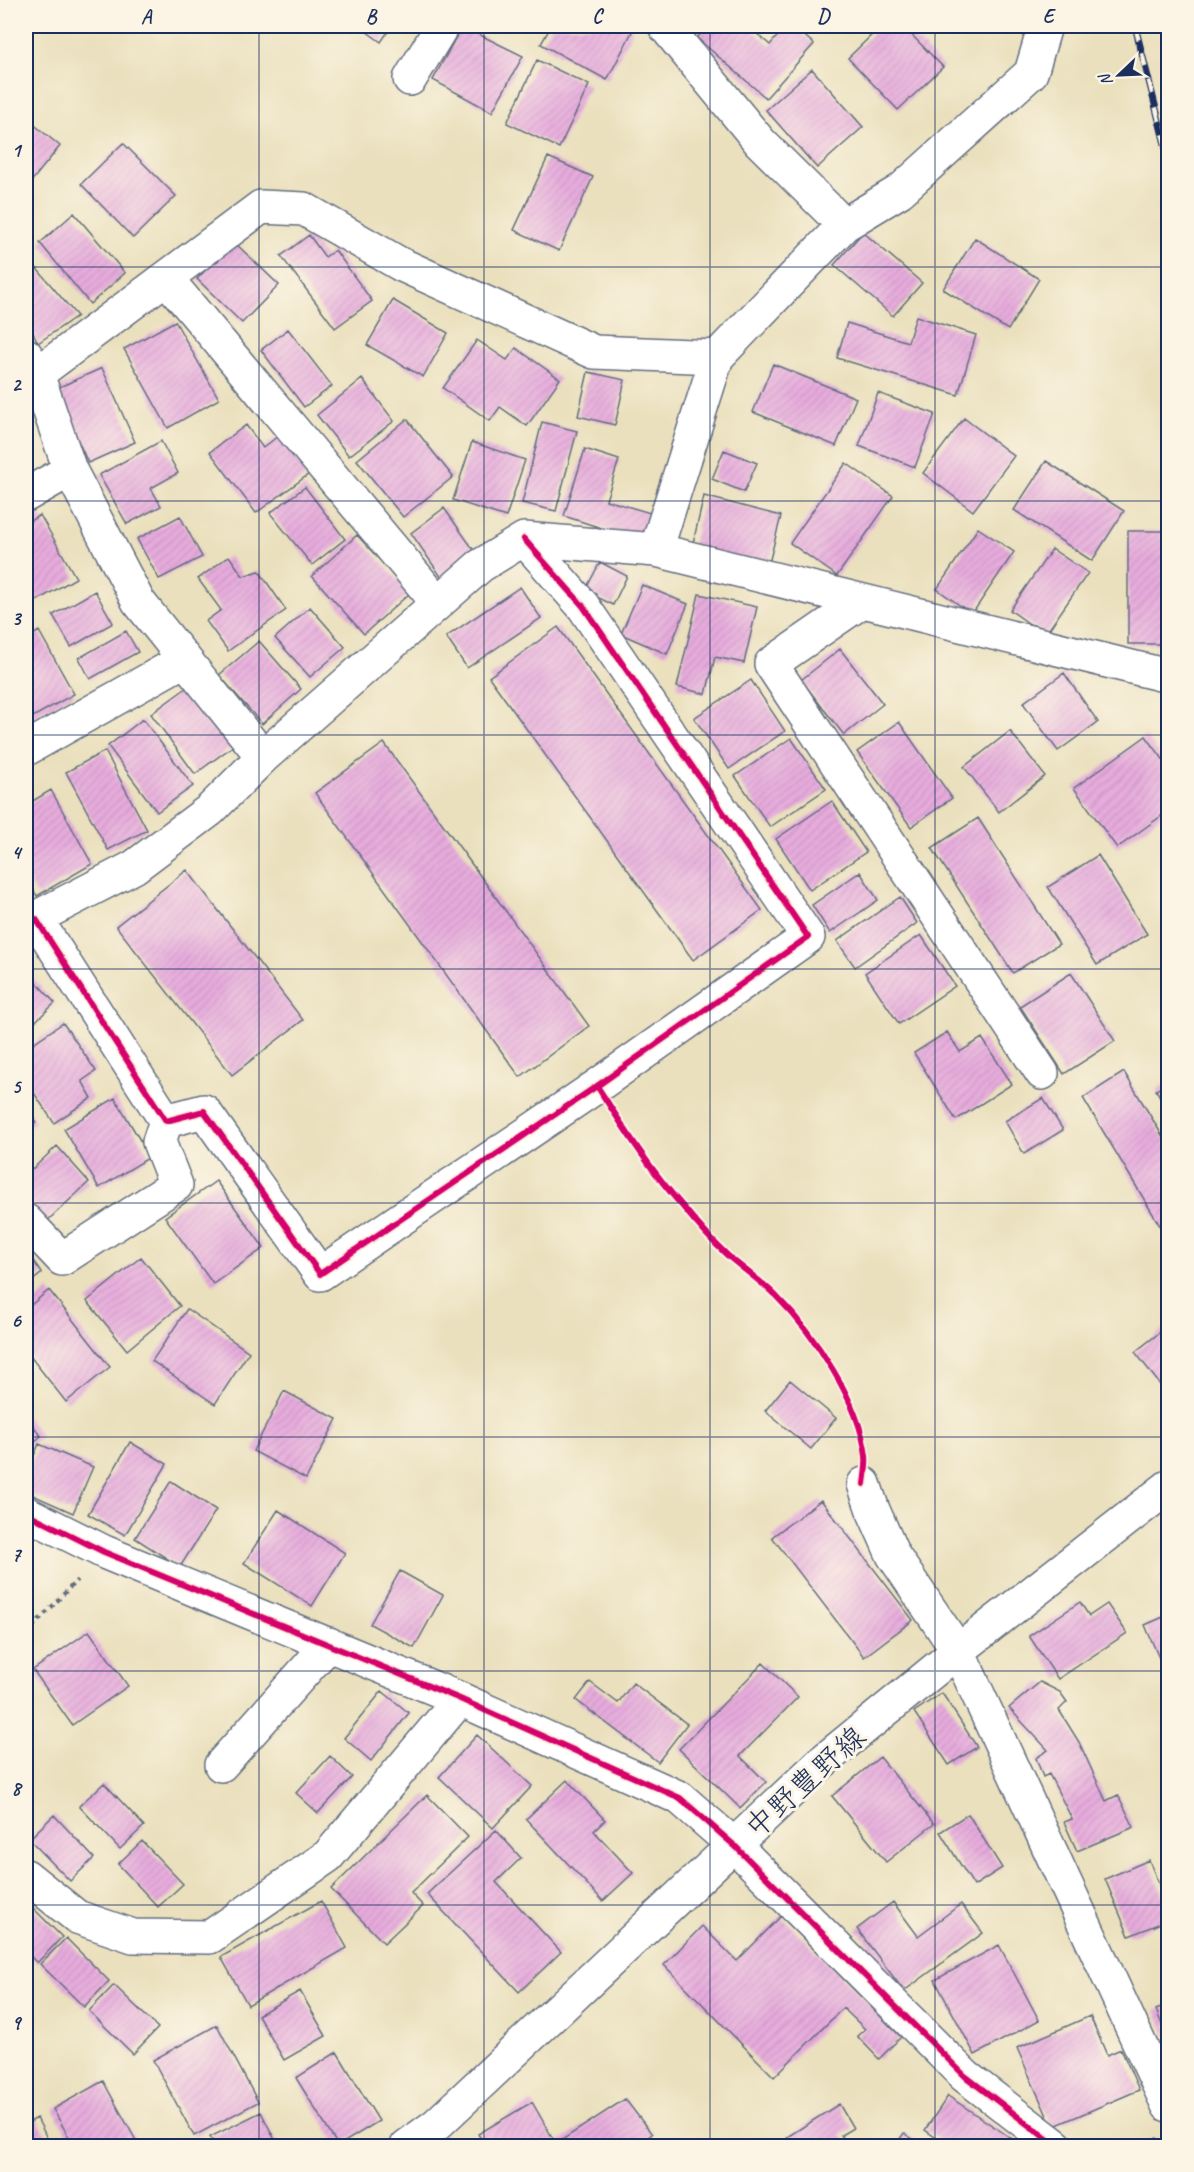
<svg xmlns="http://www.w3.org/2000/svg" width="1194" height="2172" font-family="Caveat,'Klee One',sans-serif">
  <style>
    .building { fill: url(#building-hatch) }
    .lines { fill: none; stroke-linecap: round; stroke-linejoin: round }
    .minor-casing { stroke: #636d7f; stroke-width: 36 }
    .major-casing { stroke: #636d7f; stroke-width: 36 }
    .path { stroke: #636d7f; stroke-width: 4; stroke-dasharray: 4.5 4.5; stroke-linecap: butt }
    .minor { stroke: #fff; stroke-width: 33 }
    .major { stroke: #fff; stroke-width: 33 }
    .rail-casing { stroke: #1b2f5e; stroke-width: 7 }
    .rail { stroke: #fcf5e5; stroke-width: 4.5; stroke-dasharray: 14; stroke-linecap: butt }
    .cycleway-casing { stroke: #fcf5e5; stroke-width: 10 }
    .cycleway { stroke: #d6006c; stroke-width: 6 }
    .grid { fill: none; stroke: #1b2f5e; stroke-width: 1.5; stroke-opacity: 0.55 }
    .labels { text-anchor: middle; stroke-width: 6; stroke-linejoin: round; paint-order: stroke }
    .street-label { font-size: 30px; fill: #1b2f5e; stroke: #fcf5e5 }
    .neatline { fill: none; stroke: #1b2f5e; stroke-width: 2 }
    .grid-label { font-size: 20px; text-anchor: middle; font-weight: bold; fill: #1b2f5e }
  </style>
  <defs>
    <pattern id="building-hatch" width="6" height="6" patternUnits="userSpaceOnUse" patternTransform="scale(1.5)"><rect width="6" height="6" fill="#e7acdd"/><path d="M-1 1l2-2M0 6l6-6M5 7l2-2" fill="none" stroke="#c694c0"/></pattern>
  </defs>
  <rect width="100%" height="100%" fill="#fcf5e5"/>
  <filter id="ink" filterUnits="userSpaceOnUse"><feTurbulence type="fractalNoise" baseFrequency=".0167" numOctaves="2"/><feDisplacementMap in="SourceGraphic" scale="12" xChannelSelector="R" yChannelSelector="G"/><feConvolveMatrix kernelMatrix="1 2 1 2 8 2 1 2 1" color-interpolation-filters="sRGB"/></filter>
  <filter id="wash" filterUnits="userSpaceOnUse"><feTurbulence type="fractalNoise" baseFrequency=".008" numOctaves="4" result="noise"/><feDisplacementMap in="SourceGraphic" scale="24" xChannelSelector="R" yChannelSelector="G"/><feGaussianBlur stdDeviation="1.35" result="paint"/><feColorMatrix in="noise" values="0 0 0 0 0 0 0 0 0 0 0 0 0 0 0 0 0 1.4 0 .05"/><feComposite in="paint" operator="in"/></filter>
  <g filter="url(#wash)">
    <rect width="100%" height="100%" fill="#eae0bd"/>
    <g id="blocks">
      <path class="building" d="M359,26h33l-11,16z
        M462,26l61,30 -31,56 -59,-32z
        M551,26h74l8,4 -26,50 -66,-36z
        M708,26h40l22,19 16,-19h7l21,18 -48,54 -69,-60z
        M881,26h22l40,41 -45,43 -50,-52z
        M537,60l52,25 -30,63 -52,-25z
        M812,69l51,58 -46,41 -51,-58z
        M26,118l34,28 -34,42z
        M123,143l53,53 -43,42 -52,-54z
        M548,157l45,20 -34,74 -45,-21z
        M74,213l51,60 -35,31 -50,-61z
        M863,232l59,51 -29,33 -59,-51z
        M309,235l16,22 10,-7 37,51 -37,27 -54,-72z
        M975,238l64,41 -31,51 -65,-41z
        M233,241l46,44 -37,38 -45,-44z
        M33,264l44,52 -39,27 -12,-25v-48z
        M393,300l55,33 -25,44 -56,-32z
        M916,316l60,19 -18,60 -121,-37 10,-35 61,19z
        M175,321l44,78 -51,29 -44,-79z
        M288,329l44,57 -28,21 -43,-57z
        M477,340l30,20 9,-12 44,31 -33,47 -27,-19 -10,14 -47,-33z
        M773,364l83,34 -20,48 -83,-34z
        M102,368l33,74 -47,21 -33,-74z
        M588,372l37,8 -10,45 -37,-9z
        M362,379l32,42 -45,35 -32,-41z
        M878,393l57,21 -20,53 -56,-21z
        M964,418l50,38 -41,55 -50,-38z
        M407,419l46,58 -50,40 -46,-57z
        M542,422l35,9 -21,80 -34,-8z
        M246,425l17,23 16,-13 30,39 -53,39 -46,-61z
        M161,441l17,32 -27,15 10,18 -34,18 -28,-49z
        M472,442l53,18 -19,57 -53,-17z
        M585,449l34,11 -13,40 51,15 -9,28 -84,-27z
        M724,450l33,13 -13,29 -32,-13z
        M1046,461l78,50 -32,50 -78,-51z
        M846,463l47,33 -56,80 -47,-33z
        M305,487l40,52 -33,26 -42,-52z
        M704,496l77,20 -13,51 -76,-20z
        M444,508l32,45 -34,25 -31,-45z
        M40,515l36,63 -50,29v-84z
        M180,516l22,41 -43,22 -22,-40z
        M978,528l36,24 -42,62 -35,-25z
        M1128,531h40v113h-40z
        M357,535l53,58 -46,41 -52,-58z
        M1052,549l36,24 -43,62 -35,-25z
        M229,556l14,20 16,-5 27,39 -58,41 -22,-30 15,-11 -23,-31z
        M600,562l27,14 -14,29 -28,-14z
        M642,585l46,19 -21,50 -46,-20z
        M520,587l21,31 -74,50 -21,-31z
        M95,591l18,32 -42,24 -18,-32z
        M699,594l58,13 -13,56 -29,-6 -9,37 -29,-7z
        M310,607l35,40 -35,30 -35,-39z
        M558,627l204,283 -69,50 -204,-283z
        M39,631l35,63 -43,24 -5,-10v-69z
        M126,631l12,21 -48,27 -11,-21z
        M259,641l42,48 -39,35 -43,-49z
        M840,649l43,55 -39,31 -43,-55z
        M1064,673l34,49 -40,29 -35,-48z
        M751,680l34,51 -56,38 -35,-51z
        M189,686l44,60 -38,28 -44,-60z
        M143,719l50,67 -36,26 -49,-66z
        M899,722l53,76 -41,29 -54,-75z
        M1010,731l35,45 -46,36 -35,-45z
        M1146,736l22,30v45l-51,37 -43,-60z
        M791,738l35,51 -56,38 -35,-51z
        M384,743l205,283 -69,51 -205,-284z
        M105,751l42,79 -39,20 -42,-78z
        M51,790l41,74 -55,32 -11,-20v-71z
        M832,801l34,51 -56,38 -34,-51z
        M978,818l81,126 -46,29 -81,-125z
        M1098,855l49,79 -50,31 -49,-78z
        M187,870l116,150 -71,55 -116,-149z
        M860,872l18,28 -48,33 -18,-28z
        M900,897l17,26 -62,44 -18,-26z
        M921,935l34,51 -56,38 -34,-51z
        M26,971l29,32 -29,27z
        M1071,973l44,68 -51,33 -44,-68z
        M63,1023l33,48 -14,10 10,17 -38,25 -28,-42v-33z
        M947,1032l13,20 22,-14 30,46 -56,36 -42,-67z
        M1124,1072l44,73v94l-85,-141z
        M1168,1083v27l-12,-20z
        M115,1098l35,59 -51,31 -35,-59z
        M1043,1098l20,32 -39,24 -19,-33z
        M26,1107l10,15 -10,7z
        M57,1146l32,36 -43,40 -20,-23v-24z
        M216,1181l48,67 -51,36 -48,-67z
        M26,1251l16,22 -16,13z
        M141,1257l39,49 -53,44 -40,-49z
        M49,1290l61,77 -44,35 -40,-51v-42z
        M187,1309l62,43 -34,52 -63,-43z
        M1168,1326v69l-33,-43z
        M790,1380l46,38 -25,31 -46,-38z
        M284,1391l53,28 -31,60 -53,-28z
        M26,1416l15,20 -15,13z
        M130,1442l37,22 -42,71 -37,-21z
        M39,1444l54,23 -20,46 -47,-21v-18z
        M171,1481l45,29 -36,57 -45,-29z
        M821,1500l92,120 -49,37 -92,-120z
        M278,1510l67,43 -33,53 -68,-43z
        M400,1571l43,24 -29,53 -44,-24z
        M1080,1602l9,14 18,-12 20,29 -69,46 -29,-43z
        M1168,1615v39l-9,4 -14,-33z
        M89,1631l39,55 -56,39 -39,-55z
        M763,1663l35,34 -58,59 26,26 -26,26 -61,-59z
        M590,1682l28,21 15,-20 54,41 -29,38 -82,-62z
        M1040,1682l20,10 7,10 -8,8 20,32 27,59 12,-6 16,32 -57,24 -13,-29 8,-3 -23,-45 -6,3 -7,-19 12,-8 -39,-42z
        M382,1691l27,22 -38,48 -27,-23z
        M942,1693l35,54 -28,18 -35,-53z
        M477,1735l55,51 -39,42 -54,-51z
        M330,1756l22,21 -34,36 -22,-20z
        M880,1757l54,67 -48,38 -54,-66z
        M567,1780l38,40 -11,11 39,42 -30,28 -77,-82z
        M104,1783l40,43 -24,23 -41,-43z
        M427,1795l41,42 -57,56 12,13 -39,37 -53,-54z
        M968,1814l34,54 -28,18 -34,-54z
        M54,1815l40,43 -24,23 -41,-42z
        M496,1830l25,28 -25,24 65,70 -42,40 -92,-98z
        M142,1841l41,43 -25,23 -40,-43z
        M1149,1860l19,47v13l-39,16 -24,-57z
        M26,1901l36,36 -25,26 -11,-11z
        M321,1901l26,47 -99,57 -27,-48z
        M893,1902l25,34 43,-32 22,29 -79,58 -47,-62z
        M781,1916l120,121 -22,22 -22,-23 8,-7 -22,-21 -69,69 -110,-112 38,-39 35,35z
        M66,1938l43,43 -25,26 -44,-43z
        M999,1945l40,75 -64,35 -40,-75z
        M114,1985l44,43 -25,26 -44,-43z
        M300,1991l26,45 -42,24 -26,-45z
        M1168,2005v34l-12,-29z
        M1090,2016l17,39 14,-6 18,41 -87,37 -35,-79z
        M217,2025l41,77 -64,34 -41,-76z
        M337,2052l42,69 -41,25 -42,-68z
        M103,2081l36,65h-65l-21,-37z
        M948,2096l75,50h-75l-23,-16z
        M625,2099l27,35 -16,12h-151l-7,-12 54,-32 24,42z
        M839,2104l14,24 -12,7 8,11h-56l-6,-9z
        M261,2112l17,34h-63l-5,-9z
        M37,2118l14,28h-25v-22z
        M904,2133l19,13h-28z
        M1157,2138l3,8h-25z"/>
    </g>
  </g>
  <g filter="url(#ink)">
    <use href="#blocks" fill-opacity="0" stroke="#636d7f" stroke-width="1.5"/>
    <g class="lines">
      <g class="minor-casing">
        <path id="minor" d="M665,26l95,116 84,83
          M410,79l32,-53
          M166,278l272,325
          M26,355l11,19 33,96 68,131 125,156
          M37,374l224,-167 43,2 96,55 194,88 123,5
          M26,495l44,-25
          M656,550l61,-193 127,-132 56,-34 131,-118 14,-47
          M861,602l-90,62 271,409
          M26,749l158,-89
          M36,919l130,202 38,-10 116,163 277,-188 211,-149 -225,-331 -59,-67
          M26,923l108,-56 76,-57 53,-53 217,-191 44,-27 132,11 512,126
          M26,1221l36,38 114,-74 -17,-43 7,-21
          M864,1484l9,26 20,45 65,96 210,454
          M26,1513l78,39 356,147 220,99 55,48 230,230 91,70
          M221,1765l108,-121
          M26,1876l51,41 56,19 77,1 118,-81 132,-157"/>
      </g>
      <g class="major-casing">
        <path id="major" d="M407,2146l29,-21 386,-363 136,-111 210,-164"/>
      </g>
      <path class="path" d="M26,1634l51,-54"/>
      <use href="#minor" class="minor"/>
      <use href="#major" class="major"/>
      <g class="rail-casing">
        <path id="rail" d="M1135,26l33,130"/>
      </g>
      <use href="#rail" class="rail"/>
      <g class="cycleway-casing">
        <path id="cycleway" d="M36,919l130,202 38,-10 116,163 277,-188 211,-149 -225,-331 -59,-67
          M597,1086c27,42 53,84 87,122 13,16 28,33 43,47 16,14 34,26 49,41 39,39 83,105 90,160 1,9 -1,19 -2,28
          M26,1513l78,39 356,147 220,99 55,48 230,230 91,70"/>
      </g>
      <use href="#cycleway" class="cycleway"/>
    </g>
  </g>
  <path class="grid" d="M259,26v2120M484,26v2120M710,26v2120M935,26v2120M26,267h1142M26,501h1142M26,735h1142M26,969h1142M26,1203h1142M26,1437h1142M26,1671h1142M26,1905h1142"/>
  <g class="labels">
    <g class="street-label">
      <text transform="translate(805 1782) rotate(-42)" y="10">中野豊野線</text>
    </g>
  </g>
  <rect width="1194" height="2172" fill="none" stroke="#fcf5e5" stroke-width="66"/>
  <g transform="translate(1119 75) rotate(247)" stroke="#fcf5e5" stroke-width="4.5" paint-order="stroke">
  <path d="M0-4.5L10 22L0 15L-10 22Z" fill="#1b2f5e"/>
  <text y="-9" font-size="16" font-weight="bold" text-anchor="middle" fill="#1b2f5e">N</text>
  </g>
  <rect x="33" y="33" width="1128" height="2106" class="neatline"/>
  <g class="grid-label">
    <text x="146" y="23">A</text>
    <text x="371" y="23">B</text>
    <text x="597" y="23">C</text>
    <text x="823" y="23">D</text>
    <text x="1048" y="23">E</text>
    <text x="16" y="157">1</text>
    <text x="16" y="391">2</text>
    <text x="16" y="625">3</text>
    <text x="16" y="859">4</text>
    <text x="16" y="1093">5</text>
    <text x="16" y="1327">6</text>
    <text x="16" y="1561">7</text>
    <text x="16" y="1795">8</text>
    <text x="16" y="2029">9</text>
  </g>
</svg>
